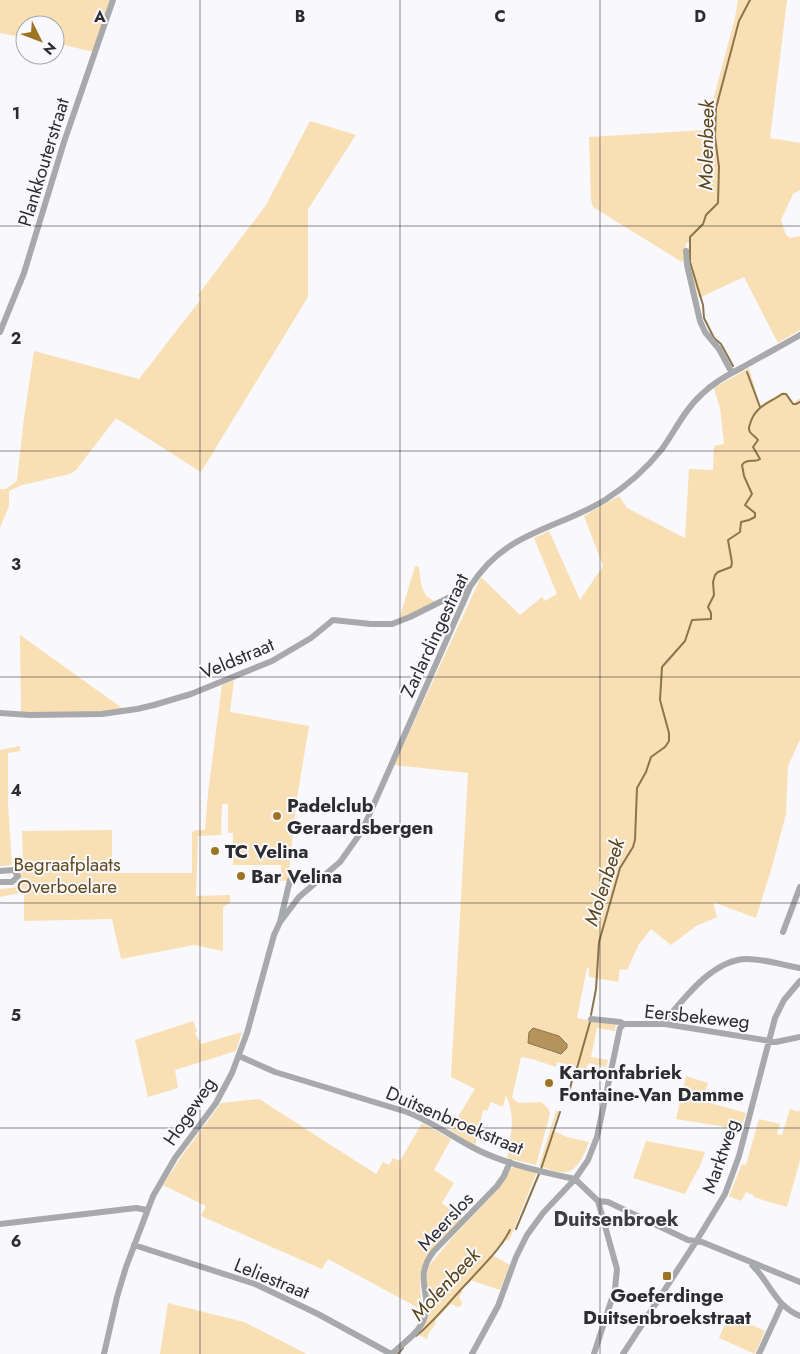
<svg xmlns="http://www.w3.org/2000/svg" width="800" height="1354" font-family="Jost,sans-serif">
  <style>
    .green { fill: #f9dfb4; fill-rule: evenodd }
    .water { fill: #b4945a; stroke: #8c754d }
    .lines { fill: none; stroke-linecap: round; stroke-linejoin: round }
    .stream { stroke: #8c754d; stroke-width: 2 }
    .minor { stroke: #a8a9ab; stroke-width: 6 }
    .grid { fill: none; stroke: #2d2d2f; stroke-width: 1; stroke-opacity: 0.55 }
    .poi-dot { fill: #9d7522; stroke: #f8f8fd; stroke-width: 2 }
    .labels { text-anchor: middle; stroke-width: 4; stroke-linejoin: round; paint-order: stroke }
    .street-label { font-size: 19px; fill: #2d2d2f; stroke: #f8f8fd }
    .poi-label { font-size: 19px; font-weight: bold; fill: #2d2d2f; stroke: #f8f8fd; text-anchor: start }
    .park-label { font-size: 19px; fill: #624a1d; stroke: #f8f8fd }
    .water-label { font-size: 20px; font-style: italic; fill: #5a4315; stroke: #f8f8fd }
    .neighbourhood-label { font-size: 20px; font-weight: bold; fill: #3c3d41; stroke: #f8f8fd }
    .grid-label { font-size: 16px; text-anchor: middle; font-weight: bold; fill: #2d2d2f; stroke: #f8f8fd; stroke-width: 4; stroke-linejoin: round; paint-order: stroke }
  </style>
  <rect width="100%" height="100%" fill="#f8f8fd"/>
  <path class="green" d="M0,0h111l-17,52 -39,-9v-18h-30v13l-25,-5z
    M738,0h49l-17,138 30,5v47l-7,4 -12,26 5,15 4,3 10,-2v94l-22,13 -34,-66 -45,21c-5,-16 -17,-41 -8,-56l-5,1 -1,15 -3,4 -89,-55 -2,-7 -2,-63 116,-7 30,-112z
    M310,121l46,14 -48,74v88l-107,175 -85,-54 -40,52 -6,4 -48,11 -13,6v15l-9,22v-39h6l11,-8 7,-63 10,-67 105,28 62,-80 -3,-4 68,-90z
    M749,368l11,37 23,-13 4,1 7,10 6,-5v342l-12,26 -2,48 -15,56 -15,48 -43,-16 4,15 -21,9 -25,19 -20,-16 -12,15 -12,26 -7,-1 -2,13 -29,-5v-9h-2l-10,50 11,2 28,2 -1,9 -18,-3 -6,29 17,3 -2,7 -17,-4 -3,6 -29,-7 -1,5 -24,-8 -11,-2 -9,40 6,6 23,-1 7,6 2,6 -14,51 -29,-7c4,-24 9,-40 -1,-63l-3,12 -12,-5 -4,9 -4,-1 -8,36 -25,-16 25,-41 -24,-12 17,-304 -74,-8 87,-188 39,38 22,-18 3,4 12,-7 -23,-56 15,-7 31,69 23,-34 -19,-50 35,-20 8,12 58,30 4,-69 24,1 1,-24 10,-2 -4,-36 -6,-20zM542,1031l24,10 1,7c-7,10 -16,3 -25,0z
    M415,566l4,1c2,16 1,30 19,35l-39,18z
    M20,635l102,73 14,-2 -36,7 -79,1z
    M234,680l-4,32 79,14 -13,78 -8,77 -26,-1v-4l19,1v-12h-48v-32h-5v-29h-6l-1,31 -23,1 -2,60 34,-1v8l-7,4v44l-29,-6 -73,14 -9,-40 -88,2v-29l-24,5v-8l20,-2v-22h3l-1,-34 90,-1v43h80v-41l5,-2h8l3,-37 14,-108z
    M20,746v5l-12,2v52l4,60 -12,1v-116z
    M193,1021l4,10 -2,2 6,11 41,-12 -6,19 -61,19 3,18 -30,9 -13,-57z
    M686,1076l22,7 -5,18 43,12 -6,20 -20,-7 -44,-7z
    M259,1099l117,75 7,-12 6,3 4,-7 7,3 22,-38 29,16 -17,31 20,13 -12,20 21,17 -38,40c-8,16 -4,32 -3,50l-94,-51 -6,10 -121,-53 5,-10 -43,-21 18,-28 40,-54z
    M790,1109l9,3 1,-3v51l-13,47 -34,-10 1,-2 -8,-3 -5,9 -12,-5 13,-32 4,1 13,-46 21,5 -3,10 5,1z
    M556,1111h3l-7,19 15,7 22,5c-4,11 -12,32 -27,30 -8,0 -16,-4 -23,-6z
    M646,1141l59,11c-4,15 -13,27 -20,42l-52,-16z
    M514,1167l23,5 -28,69 -5,-1 -12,15 18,10 -10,25 -30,-10 -10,10 3,2 -4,5 3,6 -1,3 -3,1 -7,-3 -15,15c1,8 -9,12 -9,20l-10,-5 8,-10 3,-9 -3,-28 3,-20 23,-28 47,-50 13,-21z
    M168,1303l76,19 63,32h-147z
    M729,1315l36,16 -10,23 -36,-16z"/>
  <path class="water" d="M533,1028l26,8 8,8v4l-6,6 -33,-11 1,-11z"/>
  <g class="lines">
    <path class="stream" d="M733,366l-12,-22 -7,-6 -10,-20 -1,-13 -13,-43v-25l13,-13 3,-9 12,-12 1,-36 -4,-30 1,-29 23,-87 11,-21
      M747,372l13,35
      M591,1015l5,-26 3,-47 21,-74 13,-21 2,-7 2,-52 9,-16 5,-15 14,-10 4,-6v-8l-9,-33 2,-33 23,-26 7,-21 19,-1v-6l-3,-6 6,-12 -1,-13 2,-7 3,-3 13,-5 1,-4 -4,-23 12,-8 1,-10 8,-2 6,-3v-4l-10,-8 7,-11 -8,-18 -2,-11c4,-7 13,-2 18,-6l-7,-12 5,-7c-2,-3 -6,-5 -8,-8 -2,-3 -1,-5 0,-8 5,-18 18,-20 32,-30h4l7,10h3l4,-2
      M577,1068l13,-46
      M570,1089l2,-9
      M541,1169l19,-57
      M516,1229l23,-55
      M416,1336c20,-16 35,-37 53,-55 14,-16 31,-31 41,-51
      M398,1354l5,-6"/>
    <path class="minor" d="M686,251l1,14 13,56 5,11 14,17 13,24
      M0,332l24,-59 40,-131 49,-142
      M0,713l30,2 72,-1 35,-5 17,-4 37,-11 81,-33 39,-23 22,-18 38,4h21l18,-7 60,-30
      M0,871l14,-1 4,6 -6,6h-12
      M280,922l19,-25 41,-35 22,-31 108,-244c35,-56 84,-56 135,-87 20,-13 42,-32 57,-51 13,-18 23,-40 40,-55 12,-12 27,-20 41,-27 19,-11 38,-21 57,-32
      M783,932l17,-45
      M591,1019l29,3 4,2h41l111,18 24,-5
      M665,1024l1,-4c19,-23 48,-61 81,-61 17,0 36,6 53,9
      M239,1056l36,16 132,40c23,9 43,23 65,35 29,16 70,25 103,32
      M575,1179l23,22 19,68 -2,20 -21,65
      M598,1201l10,1 80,38 14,2 98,40
      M0,1224l136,-16 11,2
      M134,1245l121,39 63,30 73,40
      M752,1265c18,17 22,40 48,51
      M104,1354l13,-57 9,-30 27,-71 22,-38 41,-55 16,-30 15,-40 27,-98 6,-13 10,-42
      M392,1354c10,-10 27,-21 32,-35 9,-25 -12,-41 10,-68l63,-65 7,-10 6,-14
      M472,1354l26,-48 18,-49 11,-22 16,-22 32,-34 13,-19 9,-23 23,-109 4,-4
      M623,1354l74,-114 28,-46 14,-38 36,-138 9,-18 16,-19
      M759,1354l23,-50"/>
  </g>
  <path class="grid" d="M200,0v1354M400,0v1354M600,0v1354M0,226h800M0,451h800M0,677h800M0,903h800M0,1128h800"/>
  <g class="poi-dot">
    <circle cx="277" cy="816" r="5"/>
    <circle cx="215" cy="851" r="5"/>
    <circle cx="241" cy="876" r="5"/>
    <circle cx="549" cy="1083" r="5"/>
    <rect x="662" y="1271" width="10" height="10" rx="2.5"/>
  </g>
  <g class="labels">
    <g class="street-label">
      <text transform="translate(43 162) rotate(-73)" y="7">Plankkouterstraat</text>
      <text transform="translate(434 635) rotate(-65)" y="7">Zarlardingestraat</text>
      <text transform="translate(237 658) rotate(-23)" y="7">Veldstraat</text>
      <text transform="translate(697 1016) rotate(6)" y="7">Eersbekeweg</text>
      <text transform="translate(189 1111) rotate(-56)" y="7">Hogeweg</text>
      <text transform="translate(455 1120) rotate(23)" y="7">Duitsenbroekstraat</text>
      <text transform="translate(720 1156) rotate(-71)" y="7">Marktweg</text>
      <text transform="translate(445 1221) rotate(-47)" y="7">Meerslos</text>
      <text transform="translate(272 1278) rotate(22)" y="7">Leliestraat</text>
    </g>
    <g class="poi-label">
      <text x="287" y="812">Padelclub<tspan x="287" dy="22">Geraardsbergen</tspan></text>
      <text x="225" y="858">TC Velina</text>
      <text x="251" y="883">Bar Velina</text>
      <text x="559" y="1079">Kartonfabriek<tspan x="559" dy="22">Fontaine-Van Damme</tspan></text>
      <text x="667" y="1302" text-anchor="middle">Goeferdinge<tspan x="667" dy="22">Duitsenbroekstraat</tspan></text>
    </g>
    <g class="park-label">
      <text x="67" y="871">Begraafplaats<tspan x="67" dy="22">Overboelare</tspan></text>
    </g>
    <g class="water-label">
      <text transform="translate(706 145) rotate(-89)" y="7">Molenbeek</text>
      <text transform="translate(604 882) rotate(-72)" y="7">Molenbeek</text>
      <text transform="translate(445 1284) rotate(-47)" y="7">Molenbeek</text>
    </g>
    <g class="neighbourhood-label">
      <text x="616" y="1226">Duitsenbroek</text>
    </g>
  </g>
  <g class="grid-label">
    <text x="100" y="22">A</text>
    <text x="300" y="22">B</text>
    <text x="500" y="22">C</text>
    <text x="700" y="22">D</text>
    <text x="16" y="119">1</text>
    <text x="16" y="344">2</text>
    <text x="16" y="570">3</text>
    <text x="16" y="796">4</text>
    <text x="16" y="1021">5</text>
    <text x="16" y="1247">6</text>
  </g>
  <g transform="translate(40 40) rotate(132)"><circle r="24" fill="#f8f8fd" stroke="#a7a7ab"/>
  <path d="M0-4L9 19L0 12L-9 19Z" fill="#9d7522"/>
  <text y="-8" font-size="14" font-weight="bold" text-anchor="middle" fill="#2d2d2f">N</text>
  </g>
</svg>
